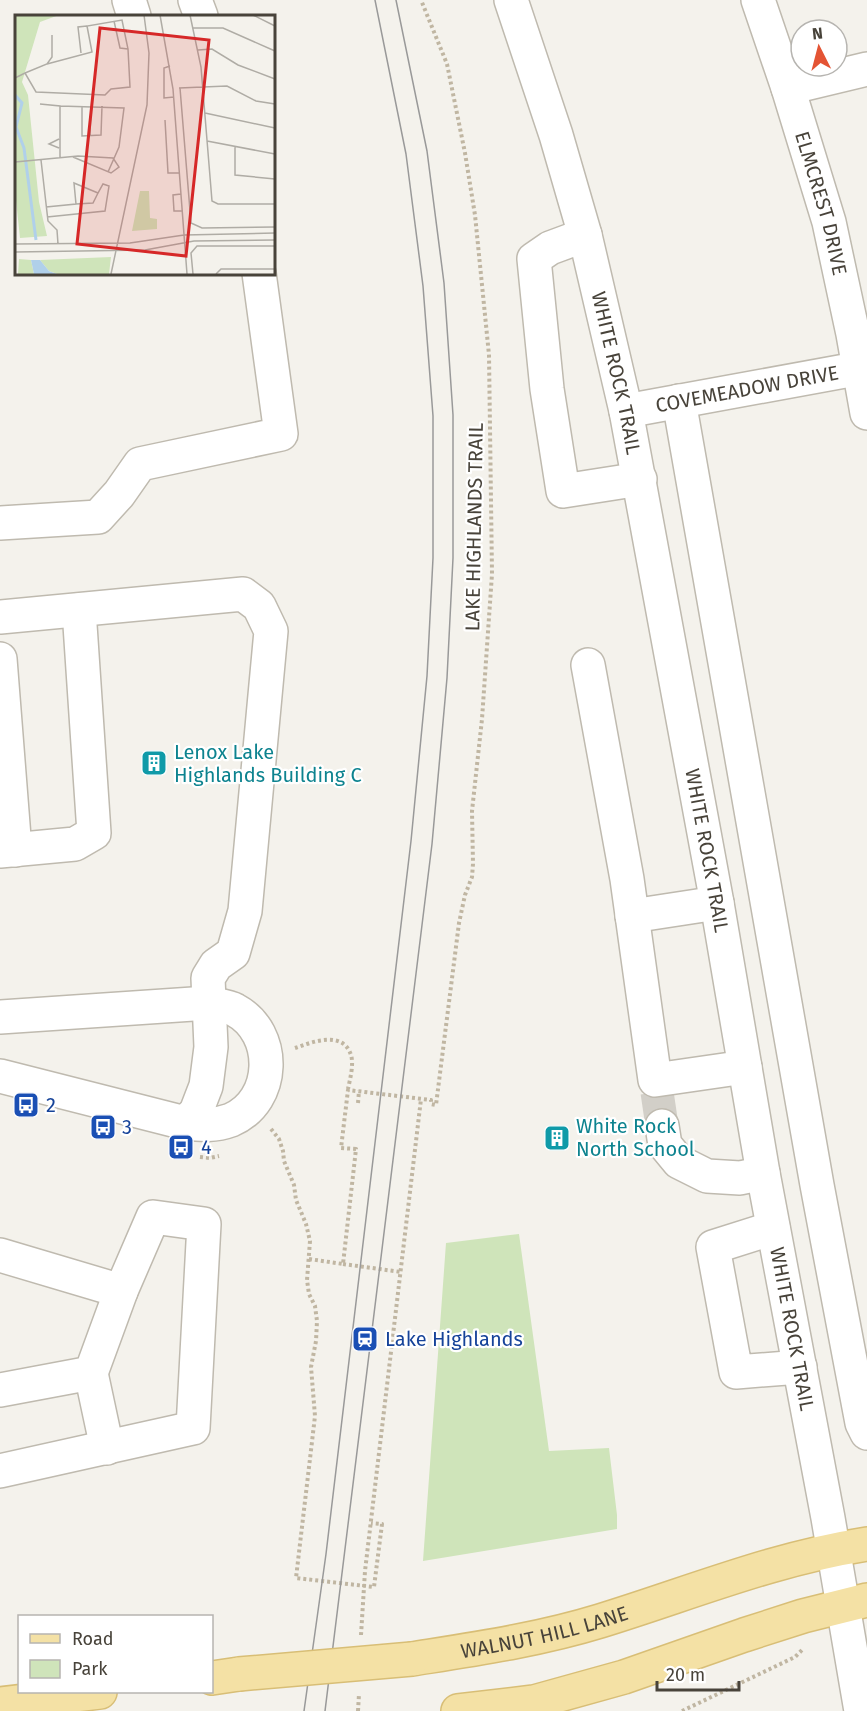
<svg xmlns="http://www.w3.org/2000/svg" width="867" height="1711" font-family="'Fira Sans',sans-serif">
  <style>
    .green { fill: #cfe4ba }
    .lines { fill: none; stroke-linecap: round; stroke-linejoin: round }
    .minor-tunnel { stroke: #d2cfc8; stroke-width: 33; stroke-dasharray: 33 16; stroke-linecap: butt }
    .minor-casing { stroke: #bfbaaf; stroke-width: 36 }
    .major-casing { stroke: #d8be76; stroke-width: 36 }
    .path { stroke: #c0b6a2; stroke-width: 4; stroke-dasharray: 3 3; stroke-linecap: butt }
    .minor { stroke: #fff; stroke-width: 33 }
    .major { stroke: #f4e1a5; stroke-width: 33 }
    .tram { stroke: #999; stroke-width: 1.5 }
    .major-bridge-casing { stroke: #d8be76; stroke-width: 36; stroke-linecap: butt }
    .major-bridge { stroke: #f4e1a5; stroke-width: 33 }
    .labels { text-anchor: middle; stroke-width: 4.5; stroke-linejoin: round; paint-order: stroke }
    .street-label { font-size: 20px; fill: #48433a; stroke: #fff }
    .culture-label { font-size: 20px; fill: #0d838f; stroke: #fff; text-anchor: start }
    .transit-label { font-size: 20px; fill: #164399; stroke: #fff; text-anchor: start }
    .inset-river { fill: none; stroke: #b0d0ea; stroke-width: 3 }
    .inset-road { fill: none; stroke: #afaca5; stroke-width: 1.5 }
    .view { fill: #d62828; fill-opacity: 0.15; stroke: #d62828; stroke-width: 3 }
    .inset-edge { fill: none; stroke: #48433a; stroke-width: 3 }
  </style>
  <rect width="100%" height="100%" fill="#f4f2ec"/>
  <path class="green" d="M519,1234l30,217 60,-3 8,67v14l-194,32 23,-318z"/>
  <g class="lines">
    <path class="minor-tunnel" d="M657,1092l5,34"/>
    <g class="minor-casing">
      <g id="minor">
        <path d="M129,0l5,16"/>
        <path d="M195,0l6,16"/>
        <path id="s1" d="M511,0l45,135 29,100 41,176 91,492 46,270 65,345 33,193"/>
        <path id="s2" d="M758,0l30,88 41,134 24,112 14,79"/>
        <path d="M788,88l79,-19"/>
        <path d="M585,235l-35,13 -16,11 13,130 16,102 77,-12"/>
        <path d="M679,401l138,784 45,238 5,10"/>
        <path id="s3" d="M626,411l241,-44"/>
        <path d="M0,523l98,-6 21,-23 21,-30 141,-30 -22,-161"/>
        <path d="M0,617l243,-23 16,12 12,25 -26,280 -12,42 -17,12 -8,13 3,69 -5,39 -10,26 -11,11"/>
        <path d="M0,659l15,191"/>
        <path d="M588,665l39,214 28,201 90,-13"/>
        <path d="M0,851l75,-7 19,-11 -15,-223"/>
        <path d="M632,916l85,-13"/>
        <path d="M0,1017l208,-14c9,2 20,3 27,7 43,23 41,91 -4,110 -16,6 -30,5 -46,3l-185,-47"/>
        <path d="M662,1126l3,19 14,17 28,14 33,2 23,-5"/>
        <path d="M773,1228l-60,19 23,125 64,-5"/>
        <path d="M0,1255l121,36 32,-74 51,7 -11,204 -193,43"/>
        <path d="M91,1373l16,75"/>
        <path d="M0,1390l91,-17 30,-82"/>
      </g>
    </g>
    <g class="major-casing">
      <g id="major">
        <path id="s4" d="M412,1659c63,-10 126,-19 188,-38 88,-27 175,-63 267,-77"/>
        <path d="M212,1678l27,-4"/>
        <path d="M0,1704l100,-12"/>
        <path d="M458,1711l76,-9 90,-25 120,-42 59,-19 64,-16"/>
      </g>
    </g>
    <path class="path" d="M295,1048c17,-6 48,-18 56,7 3,10 -1,24 -3,34
      M358,1103l1,-12
      M271,1129l8,10 4,12 1,10 10,24 2,15 10,24 4,17 -3,39 2,14 6,12 2,15 -1,20 -5,26 4,49 -19,162 78,9 8,-63 -11,-1
      M200,1157l10,1 9,-2
      M309,1259l34,5 13,-115 -15,-1 7,-58 83,10v4l5,1 23,-182 6,-28 7,-18 1,-13 -1,-53 10,-92 10,-145 -3,-219 -14,-140 -10,-62 -18,-89 -26,-64
      M343,1264l58,8
      M361,1635l4,-64 56,-472
      M358,1711l1,-17
      M682,1711l113,-54 8,-8"/>
    <use href="#minor" class="minor"/>
    <use href="#major" class="major"/>
    <path class="tram" d="M304,1711l22,-157 85,-713 16,-165 6,-118v-142l-10,-130 -17,-132 -31,-154
      M325,1711l107,-867 15,-166 6,-120v-143l-9,-132 -17,-132 -31,-151"/>
    <g class="major-bridge-casing">
      <path id="major-bridge" d="M239,1674l173,-15"/>
    </g>
    <use href="#major-bridge" class="major-bridge"/>
  </g>
  <defs>
    <g id="building-square" transform="scale(1.35)"><rect x="-9" y="-9" width="18" height="18" rx="4" fill="#0f9aa8" stroke="#fff"/><path d="M-4-6H4V6H1V3H-1V6H-4ZM-2.5-4.3h1.7v1.8h-1.7ZM.8-4.3h1.7v1.8H.8ZM-2.5-1h1.7V.8h-1.7ZM.8-1h1.7V.8H.8Z" fill="#fff"/></g>
    <g id="bus-square" transform="scale(1.35)"><rect x="-9" y="-9" width="18" height="18" rx="4" fill="#1a4fb4" stroke="#fff"/><path d="M-5-6H5V4H4V6H2V4H-2V6H-4V4H-5ZM-3.5-4V0h7V-4ZM-3.5 1.2v1.5H-2V1.2ZM2 1.2v1.5H3.5V1.2Z" fill="#fff"/></g>
    <g id="station-square" transform="scale(1.35)"><rect x="-9" y="-9" width="18" height="18" rx="4" fill="#1a4fb4" stroke="#fff"/><path d="M-3-6H3Q5-6 5-4V2Q5 4 3 4L4.5 6H3L1.5 4h-3L-3 6H-4.5L-3 4Q-5 4-5 2V-4Q-5-6-3-6ZM-3.5-4v3h7v-3ZM-3.5 1v1.5H-2V1ZM2 1v1.5H3.5V1Z" fill="#fff"/></g>
  </defs>
  <g fill-rule="evenodd">
    <use href="#building-square" x="154" y="763"/>
    <use href="#bus-square" x="26" y="1105"/>
    <use href="#bus-square" x="103" y="1127"/>
    <use href="#building-square" x="557" y="1138"/>
    <use href="#bus-square" x="181" y="1147"/>
    <use href="#station-square" x="365" y="1339"/>
  </g>
  <g class="labels">
    <g class="street-label">
      <text dy="7" stroke="none"><textPath href="#s2" startOffset="213">ELMCREST DRIVE</textPath></text>
      <text dy="7" stroke="none"><textPath href="#s1" startOffset="388">WHITE ROCK TRAIL</textPath></text>
      <text dy="7" stroke="none"><textPath href="#s3" startOffset="123">COVEMEADOW DRIVE</textPath></text>
      <text transform="translate(474 527) rotate(-89)" y="7">LAKE HIGHLANDS TRAIL</text>
      <text dy="7" stroke="none"><textPath href="#s1" startOffset="874">WHITE ROCK TRAIL</textPath></text>
      <text dy="7" stroke="none"><textPath href="#s1" startOffset="1360">WHITE ROCK TRAIL</textPath></text>
      <text dy="7" stroke="none"><textPath href="#s4" startOffset="135">WALNUT HILL LANE</textPath></text>
    </g>
    <g class="culture-label">
      <text x="174" y="759">Lenox Lake<tspan x="174" dy="23">Highlands Building C</tspan></text>
      <text x="576" y="1133">White Rock<tspan x="576" dy="23">North School</tspan></text>
    </g>
    <g class="transit-label">
      <text x="46" y="1112">2</text>
      <text x="122" y="1134">3</text>
      <text x="201" y="1154">4</text>
      <text x="385" y="1346">Lake Highlands</text>
    </g>
  </g>
  <g transform="translate(15 15)">
    <rect width="260" height="260" fill="#f4f2ec"/>
    <path d="M0,0h44l-19,7 -18,60 6,13 11,107 8,34 -27,2 -5,-47zM125,176h9l1,27 7,1v10l-25,2zM96,242l-2,17h-52l-8,-3 -9,-11zM4,244l12,1 3,14h-16z" fill="#cfe4ba"/>
    <path d="M16,245h9l9,11 8,3h-23z" fill="#b0d0ea"/>
    <path class="inset-river" d="M0,80l7,8 -6,24 8,21 12,92"/>
    <path class="inset-road" d="M145,0l13,74 14,185M175,0l11,52 11,134 6,3h57M238,0l22,11M99,6l6,27 8,1M178,13h30l52,23M183,35l14,-1 26,16 37,14M66,38l-3,-26 9,-1M155,51l-6,2v30l10,-1M10,58l22,-9 5,-7v-22M0,63l10,-5 11,19 69,3 6,-6 19,-2 -2,-38 -6,-29 -35,6 5,26 -45,12M164,73l48,-2 29,15 19,3M165,73l11,135 11,5 73,-1M25,89l20,2v52M45,91l64,2 -5,39 -11,25M67,91v30l19,-1 1,-29M190,98l70,15M150,105l3,53h12M75,121l1,-30M44,124l-10,5 10,4M192,126l68,13M220,131v29l40,4M26,145l7,61 9,9 1,14M0,147l63,-6 35,2 6,9 -8,6 -38,-16M166,179l-8,1 1,16h9M61,189l17,-1 5,-10M31,192l30,-3 -2,-21 24,10 5,-9 6,2 -4,25 -58,6M0,229l115,-1 54,-8 91,-2M0,237l130,-2 49,-9 81,-1M96,259l36,-169 2,-52 -5,-38M178,259l-2,-21 6,-7h78M201,259l5,-5h54"/>
    <path class="view" d="M85,13l109,12 -23,216 -109,-12z"/>
    <rect width="260" height="260" class="inset-edge"/>
  </g>
  <rect x="18" y="1615" width="195" height="78" fill="#ffffff" stroke="#b6b4b0" stroke-width="1.5"/>
  <rect x="30" y="1634" width="30" height="9" fill="#f4e1a5" stroke="#b6b4b0" stroke-width="1.5"/>
  <text x="72" y="1645" font-size="18" fill="#48433a">Road</text>
  <rect x="30" y="1660" width="30" height="18" fill="#cfe4ba" stroke="#b6b4b0" stroke-width="1.5"/>
  <text x="72" y="1675" font-size="18" fill="#48433a">Park</text>
  <g transform="translate(819 48) rotate(354)"><circle r="28" fill="#ffffff" stroke="#b6b4b0" stroke-width="1.5"/>
  <path d="M0-4.5L10 22L0 15L-10 22Z" fill="#e45434"/>
  <text y="-9" font-size="16" font-weight="bold" text-anchor="middle" fill="#48433a">N</text>
  </g>
  <path d="M657 1681v9h82v-9" fill="none" stroke="#48433a" stroke-width="3"/>
  <text x="666" y="1681" font-size="18" fill="#48433a" stroke="#ffffff" stroke-width="4.5" paint-order="stroke">20 m</text>
</svg>
